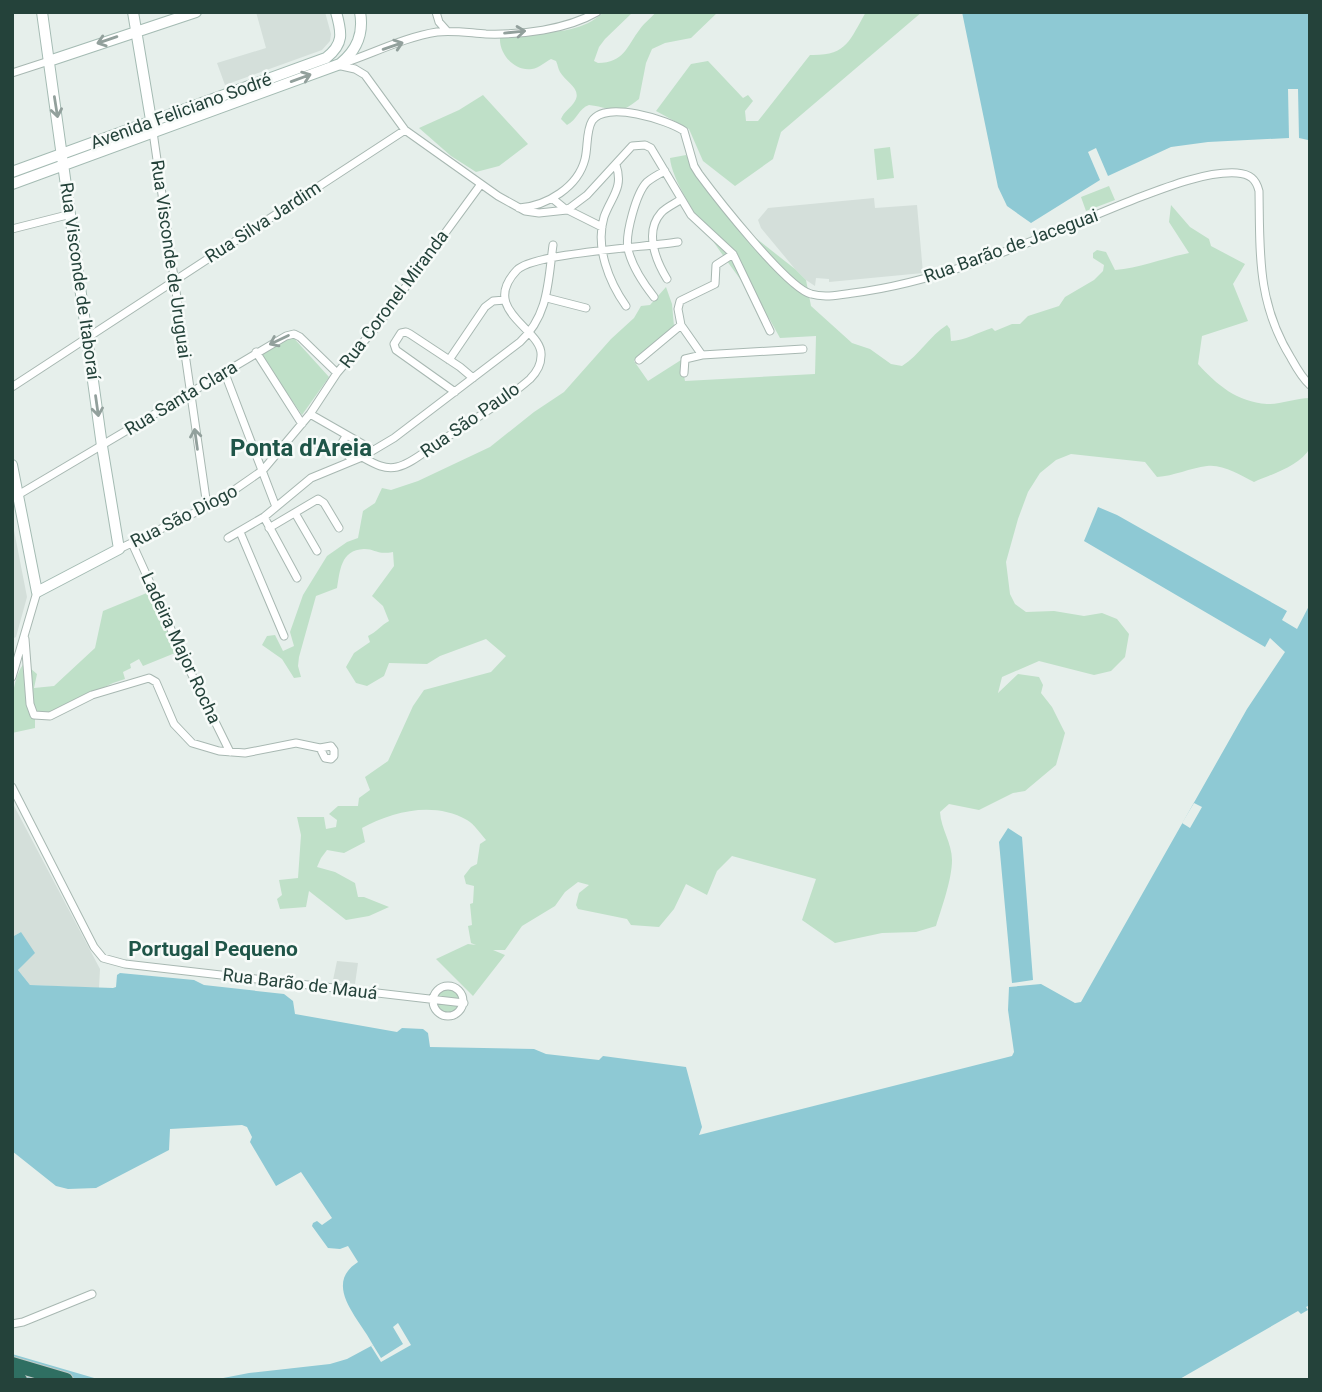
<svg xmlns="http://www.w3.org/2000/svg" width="1322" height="1392" font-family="Roboto,sans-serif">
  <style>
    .built { fill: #d4dfda }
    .green { fill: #bfe0c8 }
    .water { fill: #8ec9d4 }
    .pier { fill: #e6efeb }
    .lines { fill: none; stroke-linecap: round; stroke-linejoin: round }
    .street-casing { stroke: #a8b8b2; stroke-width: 9 }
    .secondary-casing { stroke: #a4bbb3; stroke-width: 12 }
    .highway-casing { stroke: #c2cac8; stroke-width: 16 }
    .street { stroke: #fff; stroke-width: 7 }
    .secondary { stroke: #fff; stroke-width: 10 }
    .highway { stroke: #2f6f62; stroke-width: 14 }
    .oneway { stroke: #92a09c }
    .labels { text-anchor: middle; stroke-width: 5; stroke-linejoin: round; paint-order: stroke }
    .street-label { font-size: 18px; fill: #24423a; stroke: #f7fbf9 }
    .quarter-label { font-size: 21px; font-weight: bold; fill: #1f5548; stroke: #f7fbf9 }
    .district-label { font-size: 24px; font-weight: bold; fill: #1f5548; stroke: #f7fbf9 }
  </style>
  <rect width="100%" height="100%" fill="#e6efeb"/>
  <path class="built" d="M256,12h69l6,22 -1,7 -8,9 -97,35 -8,-22 49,-15z
    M874,198l1,10 42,-3 6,68 -94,9v-3l-13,-1 -1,8 -9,-6 -11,-11 -34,-41 -3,-8 10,-12z
    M12,520l15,77 -11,40 -4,2z
    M12,802l88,167 -1,19 -69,-3 -12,-15 11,-13 -8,-25 -9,5z
    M337,961l21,2 -3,21 -22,-4z"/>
  <path class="green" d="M604,12h29l-28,27 -6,8 -5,14 4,2c26,0 29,-17 42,-34 5,-7 11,-11 16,-17h62l-27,26 -26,5 -13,6 -6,14 -7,36c-24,19 -23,9 -50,6 -10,3 -12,15 -22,20l-6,-6c3,-8 10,-11 14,-18 7,-12 -9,-19 -15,-29 -2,-3 -2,-7 -4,-11l-5,-2c-6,3 -12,9 -19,10 -17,3 -33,-15 -32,-31 10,-7 20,-5 32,-5 27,-1 51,-2 72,-21z
    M866,12h56l-141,120 -8,27 -38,27 -32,-25 -14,-32 -33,-18 35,-47 17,-3 35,37 5,-3 5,6 -8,10 1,10h12l52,-66c37,1 39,-14 56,-43z
    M483,95l45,49 -29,22 -23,6 -25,-16 -32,-28 40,-18z
    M890,147l4,31 -17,2 -3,-31z
    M686,155l20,29 37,44 52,41 11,11 5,26 41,37 18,6 21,15 11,2c18,-11 27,-30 45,-41l3,4 1,12c13,0 28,-9 41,-13l3,3 17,-7h8l8,-8 31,-10 6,-9 29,-17 9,-9 1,-6 -11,-7v-5l4,-3 9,2 9,18c25,-2 49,-12 74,-17l-20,-31 2,-17 19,22 19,12 2,7 34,18 -12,20 15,37 -46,15 -4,28c19,21 39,38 69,40 12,1 28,-6 43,-6v50c-10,18 -38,26 -56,34 -14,-7 -31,-18 -47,-16 -17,2 -33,10 -50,11l-12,-15 -74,-8 -15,6 -16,13 -12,19 -10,27 -12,43 4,32 5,10 11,8 28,-1 30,5 18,-3 15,6 12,15 -4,23 -14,14 -17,4 -55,-14 -37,16 -4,16 20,-19 21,3 4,8 -2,8 11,14 13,26 -9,32 -31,26 -12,2 -34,17 -30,-6 -9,8c1,17 12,31 12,48 0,19 -10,47 -16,66l-20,6 -34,1 -47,10 -33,-23 14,-41 -84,-23 -15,15 -10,24 -21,-11 -12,25 -15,18 -28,-2 -4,-6 -49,-10 -2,-4 3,-12 10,-8 -11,-3 -13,10 -10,14 -33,20 -17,24h-12l12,5 -32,41 -37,-37 32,-15 8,1 -5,-2 -3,-17 4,-1 -2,-21 3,-1 1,-17 -8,-2 -2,-8 7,-9 6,-3 3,-20 6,-4c-6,-7 -12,-16 -19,-20 -33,-19 -74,-9 -105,8l3,14 -21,11 -17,-3 -6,8 -4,9 18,5 20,11 3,14h6l25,10 -20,9 -23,4 -37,-29 -3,16 -26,2 -3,-10 5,-4 -3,-15 19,-2 3,-43 -4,-18h27l2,12 10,-2 1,-7 -8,-6 9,-8h20l1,-8 11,-8 -5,-13 23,-16 25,-55 11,-16 67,-18 15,-16 -20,-17 -46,17 -13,8 -38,-1 -5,13 -17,10 -11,-3 -10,-16 8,-14 16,-11 -2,-6c9,-4 13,-11 21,-15l-6,-15 -11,-10 22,-30 -1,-14c-17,3 -17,-3 -29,-3 -24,1 -24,23 -27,39l-21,8 -17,61 -1,9 3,11 -7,1 -12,-19 -20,-14 5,-9 8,-1 8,16 11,-5 -4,-14 13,-37 24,-39 20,-14 11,-4 5,-27 12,-8 7,-15 9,2 27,-9 72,-34 44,-35 30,-20 47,-53 23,-21 7,-12 9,-1 16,-18 6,17 2,22 -40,35 14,20 33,-21 4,21 130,-7 1,-38 -36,2 -10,-18c-23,-33 -98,-127 -100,-162z
    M1109,186l6,14 -29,11 -5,-14z
    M291,335l38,42 -27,38 -41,-60z
    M154,590l26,61 -37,15 -4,-7 -9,5 1,4 -8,4 2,7 -12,4 -62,30 -11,1 -6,-7 -3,-9 -3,12 7,7v11l-23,5c0,-23 -2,-51 12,-70l13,11 -3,14 20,-2 41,-38 8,-37z
    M446,987l10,3 6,11 -28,-2 4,-8z
    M434,1001l28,3 -8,10 -10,1 -8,-6z"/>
  <path class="water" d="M962,12h348v133l-2,-5 -9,-2 -1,-49h-10l1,49 -81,4 -37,5 -63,29 -12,-28 -8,4 12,28 -69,43 -24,-17 -9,-19z
    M1098,507l19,8 170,96 -5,9 15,9 13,-25v701l-4,2 2,3 -7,4 -3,-3 -120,69h-965l36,-7 81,-9 17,-5 26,-14c-13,-26 -51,-60 -15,-83l-10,-16 -8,3 -12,-1 -16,-22 1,-3 4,-2 5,4 10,-7 -31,-46 -25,14 -26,-44 2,-5 -5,-10 -5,-2 -72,4 -1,21 -73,38 -28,1 -12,-3 -44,-35v-214l9,-5 14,21 -17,17 12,15 83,3 3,-1 1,-12 3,-2 74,7 10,5 80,9 9,7 2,13 102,18 5,-4 21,1 5,4 2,14 104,2 12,5 53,6 4,-4 83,11 16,60 -3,8 313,-79 2,-4 -6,-42 1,-23 32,-3 34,19 6,-1 166,-293 38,-57 -15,-14 -5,9 -181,-106z
    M1008,828l14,9 11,143 -21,3 -13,-141z
    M12,1354l89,26h-89z"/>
  <path class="pier" d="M1194,803l8,4 -12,21 -8,-5z
    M398,1323l13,22 -30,17 -10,-16 2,-1 8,13 22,-14 -10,-17z"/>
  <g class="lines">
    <g class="street-casing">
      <path id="street" d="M436,12l3,10 8,9
        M344,63c30,-10 61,-26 93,-31 16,-2 33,1 49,2 35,1 80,-4 111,-22
        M337,65l18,4 10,6 40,55 93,66 27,15 14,2 28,-3 20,-15 45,-49 13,-1 6,3 40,67 42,39 37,77
        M12,73l37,-12
        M153,132l54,374
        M616,165c8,23 -5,32 -12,52 -9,30 5,65 22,89
        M553,199l11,9 38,19
        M519,208c28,-2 59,-21 66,-49 3,-12 1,-28 7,-38 13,-21 76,-1 92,10l10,35 5,8c17,23 88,114 112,120 13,4 28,1 42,-1 97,-12 191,-58 282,-94 29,-11 71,-28 102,-26 13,1 19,6 22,18 1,63 -2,112 32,167 5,9 11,20 19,27
        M12,229l59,-15
        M667,279c-11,-18 -23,-47 -6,-66 4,-5 13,-9 19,-13
        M654,297c-11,-14 -22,-30 -26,-48 -3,-14 8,-56 19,-67 5,-4 12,-8 18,-11
        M547,298l39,10
        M681,325l21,30 101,-6
        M256,352l46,72
        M449,360l36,-53 8,-6 12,-1
        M639,360l42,-35 -3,-16 2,-8 35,-17 1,-19 17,-11
        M224,371l52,136
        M684,373l1,-14 17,-4
        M12,387l393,-257
        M455,392l-59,-42 -2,-6 7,-11 5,-1 4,2 50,33 13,11
        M310,414l63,36
        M346,436l-6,10 12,14
        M362,457c11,6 22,13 35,10 14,-3 28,-16 41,-24 29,-19 66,-41 92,-64 6,-6 11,-14 11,-23 3,-27 -63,-45 -24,-86 16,-17 131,-23 161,-28
        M18,495l268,-159 8,-2 6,3 37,36
        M295,513l22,38
        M264,517l33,61
        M269,528l49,-29 6,4 15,25
        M240,532l44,104
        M228,538l36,-21 47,-39 51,-21 32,-19 126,-96c29,-27 28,-61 33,-97
        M132,543l57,126 41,83
        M119,549l98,-47 46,-32 47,-56 27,-41 40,-47 104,-142
        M25,639l5,65 4,11 16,1 42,-21 57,-17 7,4 18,42 18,19 27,8 26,2 51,-10 24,5 5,10 6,1 3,-3v-6l-3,-4 -11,2
        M12,677l25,-85
        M12,787l82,160 9,11 22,6 339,39
        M433 1001a15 15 0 1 1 30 0a15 15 0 1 1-30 0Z
        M12,1324l11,-2 69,-28"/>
    </g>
    <g class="secondary-casing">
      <path id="secondary" d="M133,12l19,114
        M49,61l147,-49
        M12,172l314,-114c18,-14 16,-25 10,-46
        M12,184l328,-120c17,-14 24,-30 20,-52
        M12,465l25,127 82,-43 -17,-103 -60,-434"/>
    </g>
    <g class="highway-casing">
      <path id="highway" d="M12,1364l54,16
        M12,1377l8,3"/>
    </g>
    <use href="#street" class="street"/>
    <use href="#secondary" class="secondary"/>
    <use href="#highway" class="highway"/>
  </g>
  <defs><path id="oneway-shaft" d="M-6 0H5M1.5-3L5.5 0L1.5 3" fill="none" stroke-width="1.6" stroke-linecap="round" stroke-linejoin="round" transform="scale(1.75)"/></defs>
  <g class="oneway">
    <use href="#oneway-shaft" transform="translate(515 32) rotate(-6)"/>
    <use href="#oneway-shaft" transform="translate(107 40) rotate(161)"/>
    <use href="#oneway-shaft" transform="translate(393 46) rotate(-19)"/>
    <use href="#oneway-shaft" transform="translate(301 78) rotate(-20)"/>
    <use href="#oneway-shaft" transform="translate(56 107) rotate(81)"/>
    <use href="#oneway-shaft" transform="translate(279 340) rotate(154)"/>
    <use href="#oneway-shaft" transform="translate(97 406) rotate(82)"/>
    <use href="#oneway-shaft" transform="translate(196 439) rotate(-98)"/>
  </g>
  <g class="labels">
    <g class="street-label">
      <text transform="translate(181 111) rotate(-20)" y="6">Avenida Feliciano Sodré</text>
      <text transform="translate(263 222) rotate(-33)" y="6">Rua Silva Jardim</text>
      <text transform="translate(1011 246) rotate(-20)" y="6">Rua Barão de Jaceguai</text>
      <text transform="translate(171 259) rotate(82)" y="6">Rua Visconde de Uruguai</text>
      <text transform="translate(80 281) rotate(82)" y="6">Rua Visconde de Itaboraí</text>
      <text transform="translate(394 299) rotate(-53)" y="6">Rua Coronel Miranda</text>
      <text transform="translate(181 398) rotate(-31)" y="6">Rua Santa Clara</text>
      <text transform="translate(470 420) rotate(-35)" y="6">Rua São Paulo</text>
      <text transform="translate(184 516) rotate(-27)" y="6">Rua São Diogo</text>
      <text transform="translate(181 648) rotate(65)" y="6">Ladeira Major Rocha</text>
      <text transform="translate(300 984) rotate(7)" y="6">Rua Barão de Mauá</text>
    </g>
    <g class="quarter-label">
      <text x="213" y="956">Portugal Pequeno</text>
    </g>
    <g class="district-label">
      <text x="301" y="456">Ponta d'Areia</text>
    </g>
  </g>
  <rect width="1322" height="1392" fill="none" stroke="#24423a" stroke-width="28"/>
</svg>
